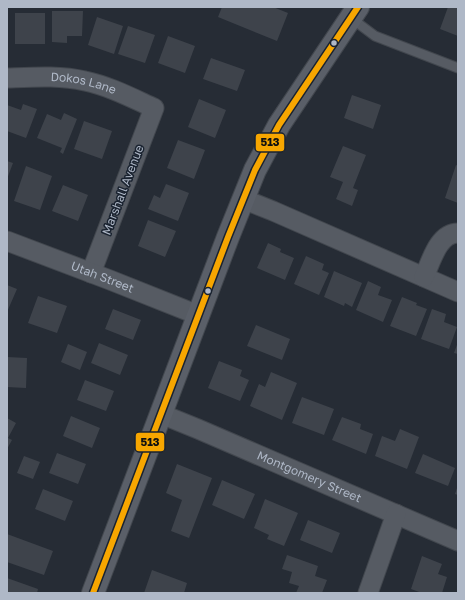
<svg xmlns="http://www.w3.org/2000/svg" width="465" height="600" font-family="'Golos Text',sans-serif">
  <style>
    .building { fill: #3e434b }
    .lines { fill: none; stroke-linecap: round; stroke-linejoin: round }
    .service-casing { stroke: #42474e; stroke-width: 11 }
    .minor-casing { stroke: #42474e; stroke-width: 21 }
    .secondary-casing { stroke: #42474e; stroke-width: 24 }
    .service { stroke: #565b63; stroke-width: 9 }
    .minor { stroke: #565b63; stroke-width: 19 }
    .secondary { stroke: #5a5f68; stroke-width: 22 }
    .bus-1-casing { stroke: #1a2330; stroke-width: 9 }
    .bus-1 { stroke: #f7a600; stroke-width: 6 }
    .bus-dot { fill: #afb8c7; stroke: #1a2330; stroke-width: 1.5 }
    .labels { text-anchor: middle; stroke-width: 3; stroke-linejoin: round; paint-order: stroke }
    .street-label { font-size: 12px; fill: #afb8c7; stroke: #1a2330 }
    .line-badge { stroke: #1a2330; stroke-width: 1.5 }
    .pale-badge-label { font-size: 11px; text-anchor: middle; font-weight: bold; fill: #111 }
  </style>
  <rect width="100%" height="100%" fill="#262c35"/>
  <path class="building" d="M222,7h51l15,6 -11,28 -59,-24z
    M448,7h10v29l-18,-7z
    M52,11h31l-1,25h-15v7l-15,-1z
    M15,13h30v31h-30z
    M97,17l26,9 -9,28 -26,-9z
    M128,26l27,9 -10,28 -27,-9z
    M168,36l27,10 -10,27 -27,-10z
    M211,58l34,12 -8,21 -34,-12z
    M352,95l29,10 -8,24 -29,-11z
    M199,99l27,11 -11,28 -27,-11z
    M23,104l14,5 -11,29 -19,-7v-26l14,5z
    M64,113l13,6 -14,35 -3,-2 2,-4 -25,-10 10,-24 14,6z
    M84,121l28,10 -10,28 -28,-10z
    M178,140l27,10 -11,29 -27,-11z
    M343,146l23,9 -13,33 5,2 -6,16 -16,-7 7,-17 -13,-5z
    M7,161l6,2 -6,16z
    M456,165l2,1v37l-13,-5z
    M26,166l26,10 -12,34 -26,-9z
    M166,184l23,9 -11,28 -30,-12 6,-14 6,3z
    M63,185l25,10 -10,26 -26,-10z
    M148,220l28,11 -11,26 -27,-11z
    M268,243l13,6 -1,3 14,6 -9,22 -28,-12z
    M306,256l18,8 -2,6 7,3 -10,22 -25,-11z
    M334,271l28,12 -10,24 -7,-4 -1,3 -20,-9z
    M368,281l13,6 -3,8 14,5 -9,22 -27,-12z
    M7,285l10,4 -10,23z
    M38,296l29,10 -10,27 -29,-10z
    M402,297l15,6 -1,2 11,4 -11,27 -26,-10z
    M113,309l28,11 -8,20 -28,-11z
    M432,309l14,5 -2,8 13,5 -8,22 -28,-10z
    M256,325l34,14 -8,21 -35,-14z
    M458,342v12l-4,-1z
    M99,343l29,12 -8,20 -29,-12z
    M68,344l19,8 -7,18 -19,-8z
    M7,357l20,1 -1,30 -19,-1z
    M219,361l23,9 -2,6 9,4 -9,21 -32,-13z
    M271,372l26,11 -15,37 -32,-14 9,-22 6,3z
    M85,380l29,11 -8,20 -29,-11z
    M302,397l32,12 -10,26 -32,-12z
    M71,416l29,12 -8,20 -29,-12z
    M342,417l19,7 -1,5 13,5 -7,20 -34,-14z
    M7,418l9,5 -8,15 4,2 -5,9z
    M400,429l19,8 -12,32 -32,-13 7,-20 13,5z
    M57,453l29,11 -8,20 -29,-11z
    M423,454l32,14 -7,18 -33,-13z
    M24,456l16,6 -7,17 -16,-6z
    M177,464l35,14 -23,60 -18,-7 11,-31 -16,-7z
    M222,480l33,14 -11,25 -32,-14z
    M458,485v10l-3,-1z
    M43,489l30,12 -8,20 -30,-12z
    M265,499l33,14 -14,33 -17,-7 2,-4 -15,-7z
    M308,520l32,13 -8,20 -32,-13z
    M7,534l46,17 -9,24 -37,-13z
    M287,555l31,11 -3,10 12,4 -5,13h-26l3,-7 -10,-3 3,-11 -10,-3z
    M422,556l20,8 -4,10 9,3 -5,16h-20l-11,-4z
    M152,570l35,13 -3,10h-40z
    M7,578l31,11 -1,4h-30z"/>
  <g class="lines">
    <g class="service-casing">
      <path id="service" d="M351,18l24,18 83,32"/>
    </g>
    <g class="minor-casing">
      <g id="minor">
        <path id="s1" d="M7,78c26,-1 53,-3 78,3 24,5 47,17 69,27l-63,165"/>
        <path d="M243,199l30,12 185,81"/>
        <path id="s2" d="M7,241l103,39 88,35"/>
        <path d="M424,277c7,-15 14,-44 34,-44"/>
        <path id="s3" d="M161,414l37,15 260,112"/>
        <path d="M368,593l28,-79"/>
      </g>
    </g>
    <g class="secondary-casing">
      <path id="secondary" d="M93,593l135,-356 27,-67 24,-45 79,-118"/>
    </g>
    <use href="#service" class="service"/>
    <use href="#minor" class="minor"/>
    <use href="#secondary" class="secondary"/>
    <g class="bus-1-casing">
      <path id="bus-1" d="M93,593l135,-356 27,-67 24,-45 79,-118"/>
    </g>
    <use href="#bus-1" class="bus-1"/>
  </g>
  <g class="bus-dot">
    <circle cx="334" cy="43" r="3.5"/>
    <circle cx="208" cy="291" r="3.5"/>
  </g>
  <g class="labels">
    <g class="street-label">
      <text dy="4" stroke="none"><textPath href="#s1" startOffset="77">Dokos Lane</textPath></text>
      <text transform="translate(123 190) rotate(-69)" y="4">Marshall Avenue</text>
      <text dy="4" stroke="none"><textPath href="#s2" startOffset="102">Utah Street</textPath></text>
      <text dy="4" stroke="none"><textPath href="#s3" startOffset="161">Montgomery Street</textPath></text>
    </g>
  </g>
  <g class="line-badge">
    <rect x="255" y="133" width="30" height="19" rx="4" fill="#f7a600"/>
    <rect x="135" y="432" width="30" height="20" rx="4" fill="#f7a600"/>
  </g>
  <g class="pale-badge-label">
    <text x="270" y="146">513</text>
    <text x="150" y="446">513</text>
  </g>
  <rect width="465" height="600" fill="none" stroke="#afb8c7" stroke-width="16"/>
</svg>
